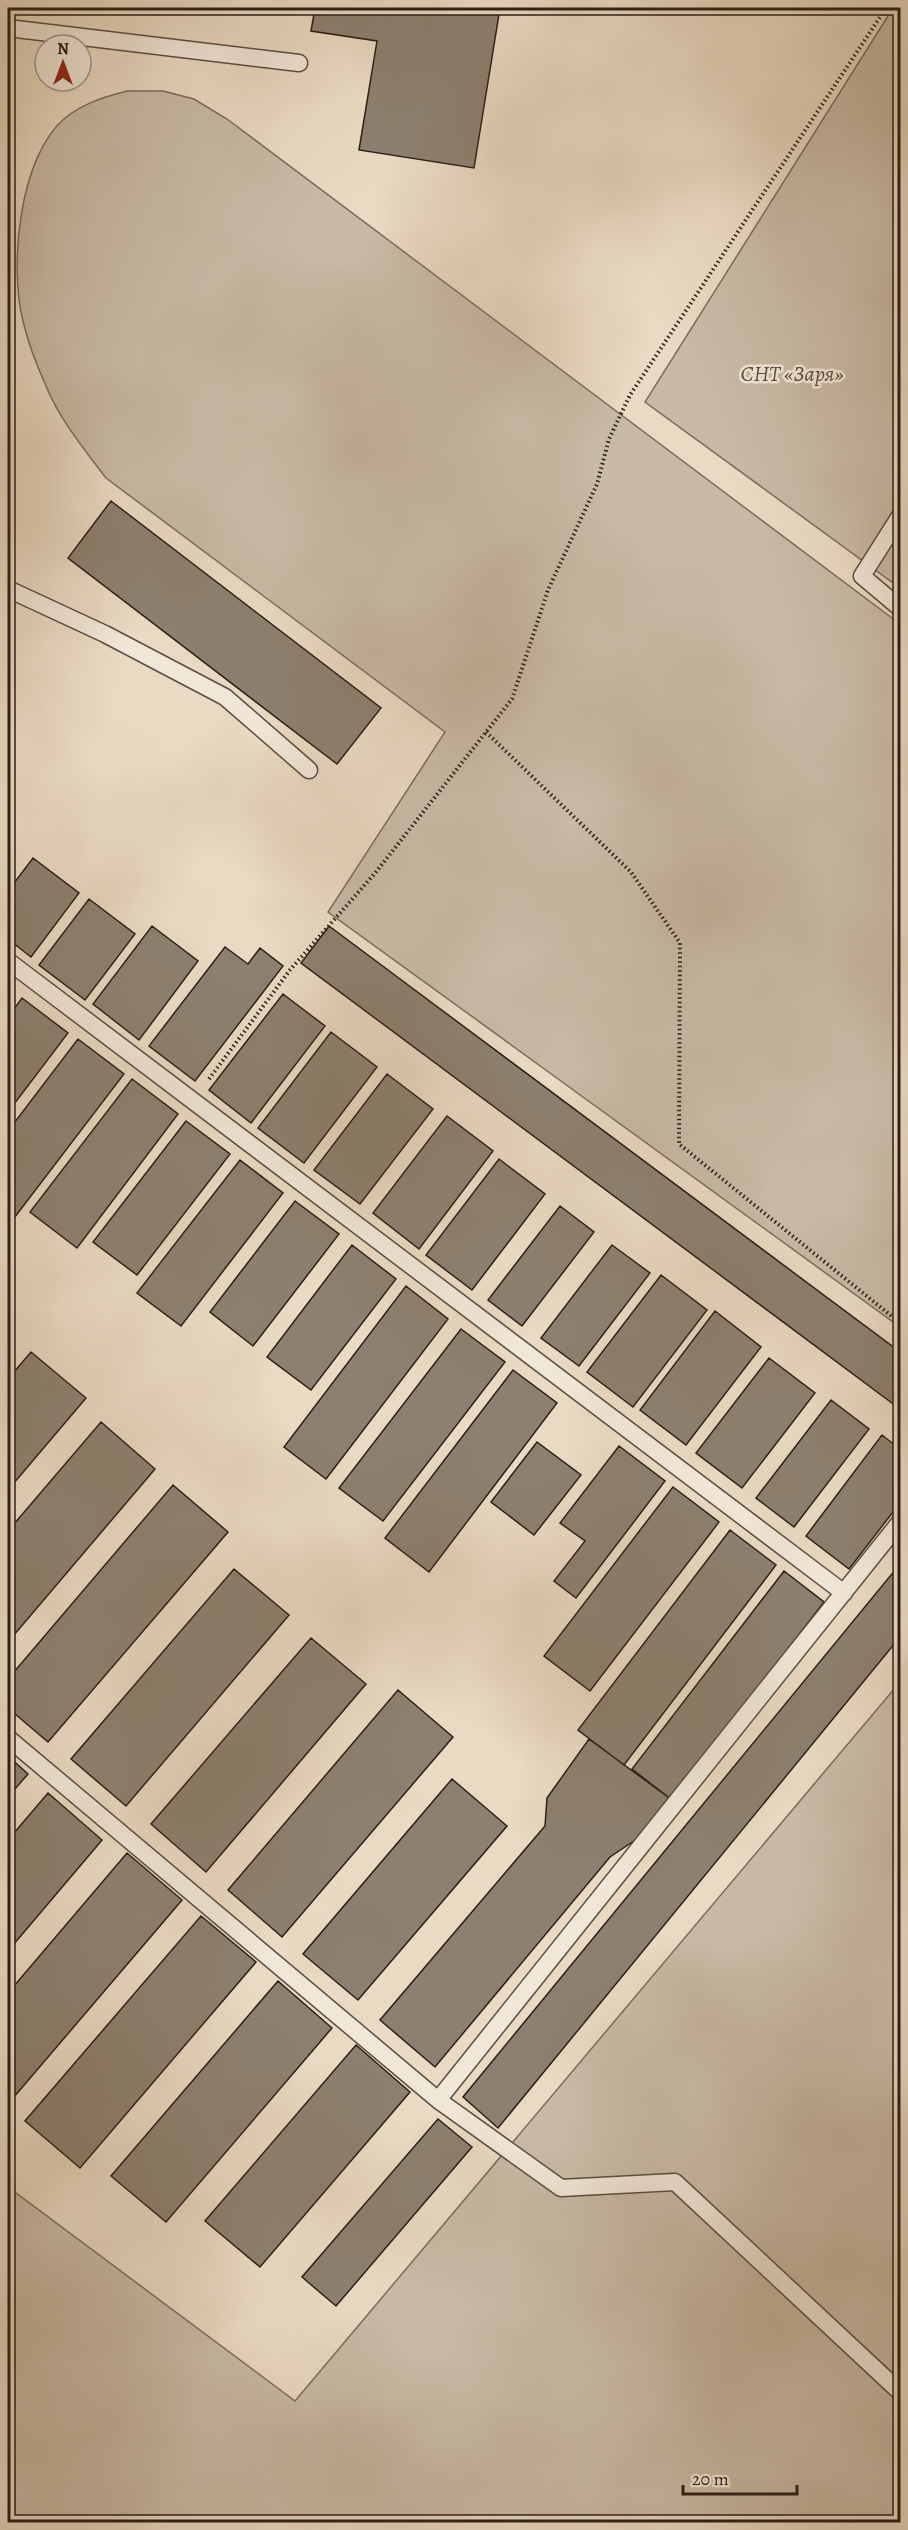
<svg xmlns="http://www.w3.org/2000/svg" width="908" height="2530" font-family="Alegreya,serif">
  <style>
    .green { fill: #c9baa6; stroke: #796c5e; stroke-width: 1.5 }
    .building { fill: #8d8070; stroke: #291f17; stroke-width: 1.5 }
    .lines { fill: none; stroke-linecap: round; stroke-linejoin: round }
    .lane-casing { stroke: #594e42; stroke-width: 19 }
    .path { stroke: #291f17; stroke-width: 4; stroke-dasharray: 1.5 3; stroke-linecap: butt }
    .lane { stroke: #f1e7d8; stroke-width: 16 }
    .labels { text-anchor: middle; stroke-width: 5; stroke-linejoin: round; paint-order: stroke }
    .park-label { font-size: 22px; font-style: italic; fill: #594e42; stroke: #f1e7d8 }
  </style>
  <rect width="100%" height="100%" fill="#eadac3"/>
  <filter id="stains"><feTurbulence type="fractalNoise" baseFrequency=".00333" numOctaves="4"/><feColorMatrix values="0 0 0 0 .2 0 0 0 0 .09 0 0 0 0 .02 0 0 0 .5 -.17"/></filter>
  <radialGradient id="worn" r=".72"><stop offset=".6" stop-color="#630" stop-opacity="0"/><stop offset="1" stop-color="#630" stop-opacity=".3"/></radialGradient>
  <path class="green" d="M893,8h7v580l-255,-186z
    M127,91h36l31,8 33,20 673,505v703l-572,-415 117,-180 -339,-254c-22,-29 -46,-58 -60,-92 -9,-20 -18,-43 -23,-65 -14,-54 -4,-165 42,-203 19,-15 39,-21 62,-27z
    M900,1682v840h-892v-335l287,214z"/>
  <path class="building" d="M315,8h185l-26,160 -115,-18 18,-109 -66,-10z
    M111,501l270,207 -44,56 -269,-206z
    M33,858l46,35 -48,64 -23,-18v-48z
    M89,899l46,35 -50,66 -46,-35z
    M152,926l46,35 -59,79 -46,-36z
    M329,926l571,426v57l-599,-446z
    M225,947l23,17 12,-16 23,18 -88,115 -46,-35z
    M283,994l42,32 -74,97 -42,-33z
    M22,998l46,35 -60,79v-95z
    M331,1032l46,35 -73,96 -46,-35z
    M78,1039l46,35 -116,152v-95z
    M387,1074l46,35 -73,95 -46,-34z
    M132,1079l46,35 -101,134 -47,-36z
    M447,1116l46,35 -74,98 -46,-36z
    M186,1121l44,33 -93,121 -44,-33z
    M499,1159l46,35 -73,96 -46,-35z
    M240,1160l43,33 -102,133 -44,-33z
    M295,1201l44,33 -86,112 -43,-34z
    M560,1206l34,26 -72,94 -34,-26z
    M352,1245l44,34 -85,111 -44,-33z
    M612,1245l38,28 -71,93 -38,-28z
    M661,1275l46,35 -74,97 -46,-35z
    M406,1286l42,33 -122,160 -42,-32z
    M715,1311l46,36 -75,98 -46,-35z
    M461,1329l44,33 -122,159 -44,-33z
    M31,1352l55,46 -78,92v-111z
    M769,1358l46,35 -73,95 -46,-35z
    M513,1370l44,33 -128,169 -44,-34z
    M831,1400l38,29 -75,98 -38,-29z
    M101,1422l54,47 -147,173v-111z
    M882,1435l18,14v54l-51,66 -43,-33z
    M537,1442l44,33 -47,60 -43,-33z
    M619,1446l46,35 -89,117 -22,-17 31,-40 -25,-18z
    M173,1485l55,47 -180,210 -40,-34v-29z
    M673,1487l46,35 -129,169 -46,-35z
    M730,1530l46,35 -152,200 -46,-35z
    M900,1564v73l-402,491 -35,-31z
    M234,1569l55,46 -163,191 -55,-47z
    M784,1571l40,31 -152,198 -40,-31z
    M311,1638l55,46 -160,188 -55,-48z
    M398,1690l55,47 -171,200 -54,-47z
    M589,1739l83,61 -19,28 -43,29 -175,210 -55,-47 165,-194 2,-28z
    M8,1756l20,18 -20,23z
    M452,1779l55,47 -149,174 -55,-46z
    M48,1793l54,47 -94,111v-111z
    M127,1853l55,47 -174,204v-111z
    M201,1916l55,46 -176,206 -55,-47z
    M278,1981l54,47 -166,194 -55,-46z
    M356,2045l54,47 -150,175 -55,-46z
    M438,2119l34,28 -136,159 -34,-29z"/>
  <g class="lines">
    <g class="lane-casing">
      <path id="lane" d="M8,28l291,35
        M900,516l-38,60 38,32
        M8,589l97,45 120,63 84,73
        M8,961l836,632
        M8,1738l430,362 462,-578
        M438,2100l123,88 114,-6 225,210"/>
    </g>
    <path class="path" d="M486,732l145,140 49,71 -1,201 221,179
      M8,1008l6,-9
      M209,1079l81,-109 86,-98 136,-173 36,-109 49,-106 12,-45 21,-44 256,-387"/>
    <use href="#lane" class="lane"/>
  </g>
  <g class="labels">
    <g class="park-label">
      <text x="792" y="381">СНТ «Заря»</text>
    </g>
  </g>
  <rect width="908" height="2530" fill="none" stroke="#eadac3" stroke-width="30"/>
  <rect x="9" y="9" width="890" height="2512" fill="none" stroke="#291f17" stroke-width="3"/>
  <rect x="15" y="15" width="878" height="2500" fill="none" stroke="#291f17" stroke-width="1.5"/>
  <g transform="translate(63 63)"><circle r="28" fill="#f1e7d8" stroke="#a1978b" stroke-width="1.5"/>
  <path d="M0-4.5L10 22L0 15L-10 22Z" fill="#8f2418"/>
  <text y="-9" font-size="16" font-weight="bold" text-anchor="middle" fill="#291f17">N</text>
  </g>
  <path d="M683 2485v9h114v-9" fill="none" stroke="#291f17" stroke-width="3"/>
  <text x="692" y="2485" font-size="18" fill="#291f17" stroke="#f1e7d8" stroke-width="4.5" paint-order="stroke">20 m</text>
  <rect width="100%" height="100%" filter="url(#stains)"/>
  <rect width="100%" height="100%" fill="url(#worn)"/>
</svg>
